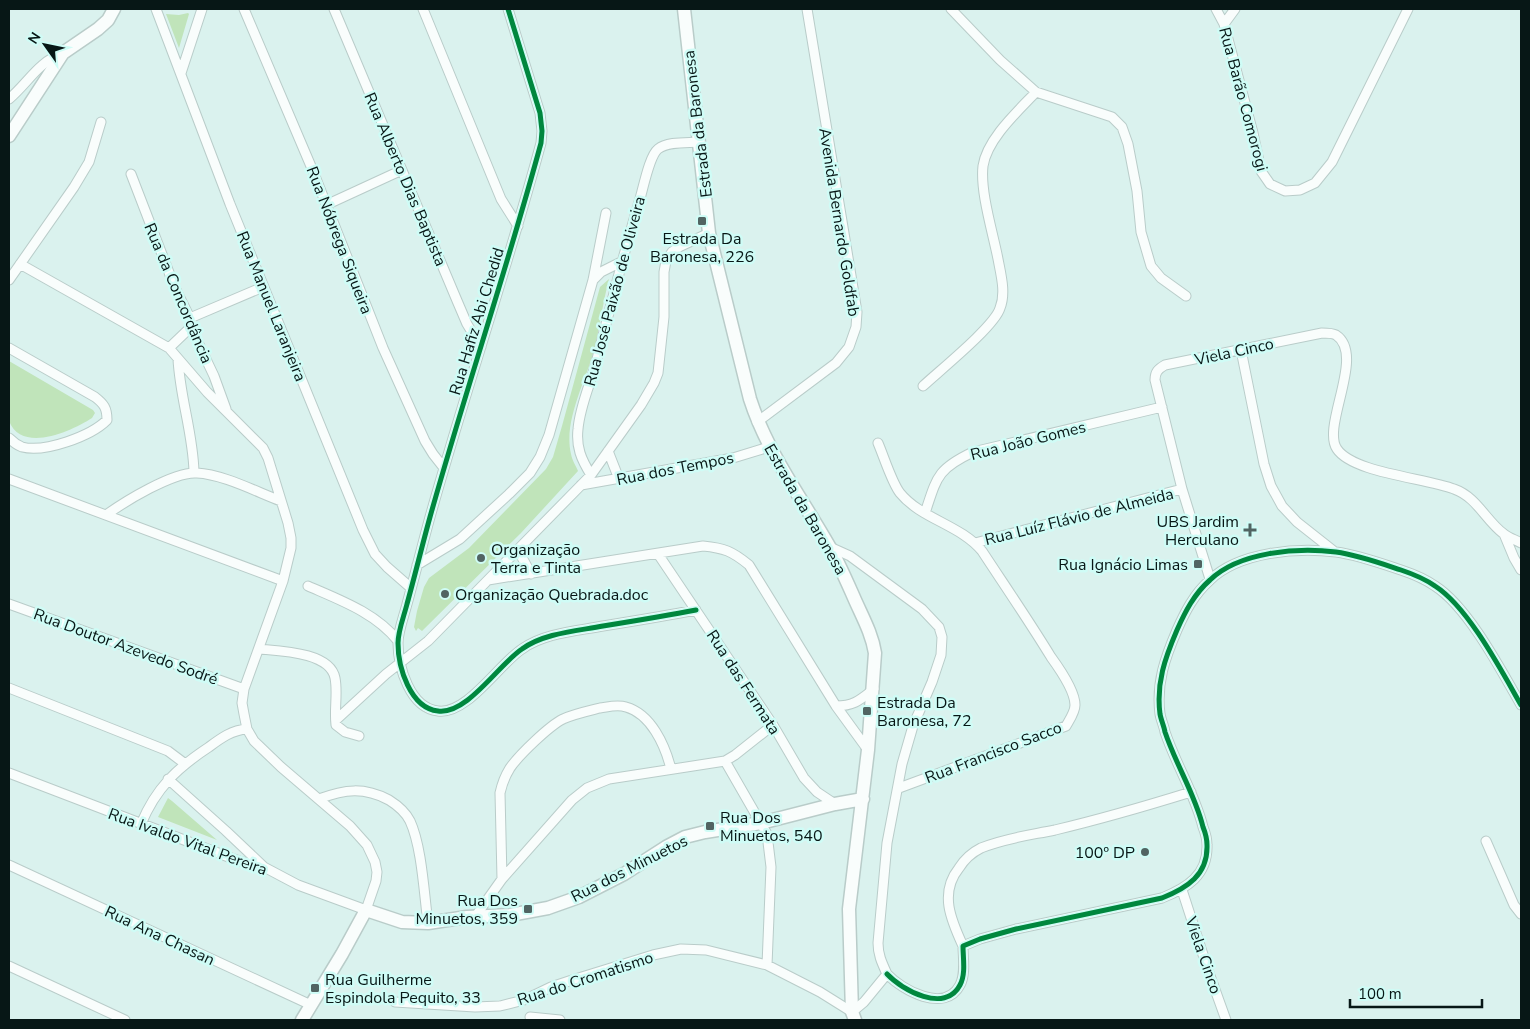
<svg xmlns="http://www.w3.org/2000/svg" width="1530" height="1029" font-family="'Nunito Sans',sans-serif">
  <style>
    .green { fill: #c0e4ba }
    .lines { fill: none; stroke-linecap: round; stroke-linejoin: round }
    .street-casing { stroke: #b9ccc9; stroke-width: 11 }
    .secondary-casing { stroke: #b9ccc9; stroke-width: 15 }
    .street { stroke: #f9fdfc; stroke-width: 9 }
    .secondary { stroke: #f9fdfc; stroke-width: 12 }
    .cycleway-casing { stroke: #cffcf6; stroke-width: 8 }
    .cycleway { stroke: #00873e; stroke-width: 5 }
    .poi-dot { fill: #516462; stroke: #cffcf6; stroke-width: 2 }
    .labels { text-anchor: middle; stroke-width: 5; stroke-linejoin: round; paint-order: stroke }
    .street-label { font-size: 16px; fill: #071716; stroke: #cffcf6 }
    .poi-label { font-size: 16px; fill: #071716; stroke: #cffcf6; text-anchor: start }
  </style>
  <rect width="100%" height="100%" fill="#daf2ee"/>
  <path class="green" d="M188,13l1,1 -10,34 -13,-34 13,1z
    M609,279c-6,23 -9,46 -14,68 -8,32 -32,73 -24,107 1,6 5,12 7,17l-57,62 -99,98 -4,-3 -2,3 -2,-4 3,-16 7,-24 5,-9 40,-30 77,-79 7,-12 9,-31 38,-139z
    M9,361l84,49 2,3 -3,5c-20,13 -70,36 -83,3z
    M168,798l4,3 45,39 -59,-23z"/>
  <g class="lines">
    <g class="street-casing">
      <path id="street" d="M156,9l74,195 133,326 12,24 12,13 24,21
        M244,9l69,162 70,177 42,93 8,13 11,14
        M334,9l124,294 9,21 14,23
        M423,9l78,190 17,27
        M508,9l32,104 2,18 -1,12c-34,126 -76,249 -111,374 -8,29 -15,58 -23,87 -3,12 -9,27 -9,39 0,24 12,65 40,68 29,4 61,-47 84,-62 22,-16 55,-18 81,-23 31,-5 62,-10 93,-16
        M951,9l49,51 36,32 76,25 10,10 6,17 9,47 4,41 10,34 10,12 25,18
        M1216,9l8,15 29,109 8,38 9,13 15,7 15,-1 15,-7 17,-21 76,-153
        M1224,24l11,-15
        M181,73l21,-64
        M9,99c19,-16 29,-37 54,-46
        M131,174l44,114 15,30 5,18 19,40 12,33
        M326,205l76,-35
        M594,279l7,-7 20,-10
        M9,280l65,-93 15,-25 12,-40
        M190,318l73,-31
        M9,348l86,49c9,7 12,11 12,23 -16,16 -62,33 -85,27 -5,-2 -9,-5 -13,-9
        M169,348l23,-22
        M1241,350l23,114 7,22 11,20 15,16 38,30
        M178,359c2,39 15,74 16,113
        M923,386c16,-15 72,-60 77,-78 6,-15 1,-33 -2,-49 -5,-26 -18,-67 -15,-93 4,-27 35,-55 53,-74
        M757,422l79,-59 13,-16 7,-20 1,-15 -50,-303
        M878,443c6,14 14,40 22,50 21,26 61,32 82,58 23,35 47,70 69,106 8,11 24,34 24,48 0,7 -5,14 -9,21l-167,62
        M608,451l11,28
        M591,475c-10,-16 -15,-28 -13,-46 2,-23 12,-44 18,-66 14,-54 27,-108 43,-161 4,-12 10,-46 19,-53 10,-8 30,-6 41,-7
        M9,479l274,102
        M581,485l152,-27 36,-11
        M925,513c12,-36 12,-44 48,-61l189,-45
        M106,515c18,-13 68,-44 91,-42 25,1 60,19 84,28
        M1504,534l10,24 7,12
        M975,543l207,-54
        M518,550l13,24
        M658,554l115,171 31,53 13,14 18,12
        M417,565l43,-26 49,-45 21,-21 10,-16 9,-22 44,-155 13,-67
        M1210,579l-28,-90 -27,-109c0,-8 3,-11 10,-15l157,-32c4,0 10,0 14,2 30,20 -15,91 1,114 16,24 89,29 117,40 23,8 32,32 50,45 5,4 12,6 17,9
        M488,580l215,-34c21,2 29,5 46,19l87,141c18,0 24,-6 38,-17
        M308,586c32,14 68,27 90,55
        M9,604l235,85
        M259,649c21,2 71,3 76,29 3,15 -1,31 1,47l9,7 14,4
        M9,688l159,63 16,12
        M836,706l32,44
        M336,720l50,-46 42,-33 163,-166 50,-70 13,-22 4,-10 6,-56v-45l2,-11 6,-9 7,-5 30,-14
        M725,761l42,73 4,33 -4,98
        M9,773l230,88 25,6 34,18 68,25 10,-29 1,-9 -2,-10 -8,-17 -17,-19 -69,-59 -27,-26 -7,-12 -3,-15 -2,-11 2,-14 39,-108 8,-33v-10l-3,-15 -20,-65 -5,-10 -56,-56 -38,-44 -149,-84
        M168,779l58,52 38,36
        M319,799c26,-10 45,-12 70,1 8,5 17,13 21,21 12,26 14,73 18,102
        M141,824c15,-36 36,-56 68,-77 12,-9 23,-17 38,-18
        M1486,841l28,64 7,9
        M9,865l302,140
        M502,879l-2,-86c2,-9 5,-17 10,-25 9,-13 39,-42 53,-49 11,-5 25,-8 37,-11 8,-1 17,-4 26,-1 25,7 39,38 45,62
        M1182,890l26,80 18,50
        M475,917l27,-38 70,-79 15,-12 22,-9 116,-18 10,-6 38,-30
        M963,946c-12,-26 -24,-53 -4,-78 5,-8 14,-16 22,-20 24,-10 50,-13 74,-18 46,-11 91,-24 136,-38
        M9,966l116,54
        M887,974c15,16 58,40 73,11 6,-11 3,-27 3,-39l17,-7 36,-10 146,-31c25,-10 46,-23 45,-53 0,-6 -2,-13 -4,-18 -8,-33 -27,-62 -38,-95 -1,-6 -4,-12 -5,-18 -4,-31 5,-56 17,-84 8,-18 17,-36 33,-50 29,-28 87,-33 126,-28 22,3 44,11 65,18 12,4 24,9 34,16 33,21 66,84 86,119
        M395,1002l80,5 25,-1 24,-6 27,-13 18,-6 84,-26 28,-6 25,1 61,15 53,27 32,20 12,-10 23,-28c-5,-11 -9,-19 -9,-31l9,-100 15,-79 11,-38 19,-44 9,-27 1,-18 -3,-10 -17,-18 -72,-53 -20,-9
        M530,1017l30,3"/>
    </g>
    <g class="secondary-casing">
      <path id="secondary" d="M684,9l25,224 41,166c17,53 51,98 79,147 10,17 18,36 26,54 8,18 17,34 20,53l-7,97 -19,159 3,103 3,8
        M9,136l54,-83 35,-24 10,-9 6,-11
        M302,1020l40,-66 24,-44 36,12 26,1 39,-6 43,-2 38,-7 31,-11 45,-23 42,-27 19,-10 20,-5 56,-9 74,-19 28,-5"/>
    </g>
    <use href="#street" class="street"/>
    <use href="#secondary" class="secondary"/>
    <g class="cycleway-casing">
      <path id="cycleway" d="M508,9l32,104 2,18 -1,12c-34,126 -76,249 -111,374 -8,29 -15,58 -23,87 -3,12 -9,27 -9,39 0,24 12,65 40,68 29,4 61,-47 84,-62 22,-16 55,-18 81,-23 31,-5 62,-10 93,-16
        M887,974c15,16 58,40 73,11 6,-11 3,-27 3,-39l17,-7 36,-10 146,-31c25,-10 46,-23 45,-53 0,-6 -2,-13 -4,-18 -8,-33 -27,-62 -38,-95 -1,-6 -4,-12 -5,-18 -4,-31 5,-56 17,-84 8,-18 17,-36 33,-50 29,-28 87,-33 126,-28 22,3 44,11 65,18 12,4 24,9 34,16 33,21 66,84 86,119"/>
    </g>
    <use href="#cycleway" class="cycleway"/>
  </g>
  <g class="poi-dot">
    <rect x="697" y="216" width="10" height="10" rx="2.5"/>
    <path d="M1247.5 522.5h5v5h5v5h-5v5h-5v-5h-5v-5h5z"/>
    <circle cx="481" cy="558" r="5"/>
    <rect x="1193" y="559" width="10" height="10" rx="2.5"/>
    <circle cx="445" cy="594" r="5"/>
    <rect x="862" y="706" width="10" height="10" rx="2.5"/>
    <rect x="705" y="821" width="10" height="10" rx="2.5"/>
    <circle cx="1145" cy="852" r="5"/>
    <rect x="523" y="904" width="10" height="10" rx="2.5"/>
    <rect x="310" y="983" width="10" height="10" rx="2.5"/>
  </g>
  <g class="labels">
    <g class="street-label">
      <text transform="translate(1244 99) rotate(75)" y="6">Rua Barão Comorogi</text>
      <text transform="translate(697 124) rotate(-97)" y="6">Estrada da Baronesa</text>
      <text transform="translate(406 179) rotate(67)" y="6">Rua Alberto Dias Baptista</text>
      <text transform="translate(840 222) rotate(81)" y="6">Avenida Bernardo Goldfab</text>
      <text transform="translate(340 240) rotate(69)" y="6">Rua Nóbrega Siqueira</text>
      <text transform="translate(614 291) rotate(-75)" y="6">Rua José Paixão de Oliveira</text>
      <text transform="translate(179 293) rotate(67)" y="6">Rua da Concordância</text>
      <text transform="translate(272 306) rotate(68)" y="6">Rua Manuel Laranjeira</text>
      <text transform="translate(476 321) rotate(-73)" y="6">Rua Hafiz Abi Chedid</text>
      <text transform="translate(1234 351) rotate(-12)" y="6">Viela Cinco</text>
      <text transform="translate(1028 440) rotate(-14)" y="6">Rua João Gomes</text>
      <text transform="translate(675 468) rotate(-11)" y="6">Rua dos Tempos</text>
      <text transform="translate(806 509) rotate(60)" y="6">Estrada da Baronesa</text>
      <text transform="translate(1079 516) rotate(-14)" y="6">Rua Luíz Flávio de Almeida</text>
      <text transform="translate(126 646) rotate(20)" y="6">Rua Doutor Azevedo Sodré</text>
      <text transform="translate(744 682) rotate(57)" y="6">Rua das Fermata</text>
      <text transform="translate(993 752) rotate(-21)" y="6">Rua Francisco Sacco</text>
      <text transform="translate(188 841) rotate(20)" y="6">Rua Ivaldo Vital Pereira</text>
      <text transform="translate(629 868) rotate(-27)" y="6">Rua dos Minuetos</text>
      <text transform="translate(160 935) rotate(25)" y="6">Rua Ana Chasan</text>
      <text transform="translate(1204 955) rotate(71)" y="6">Viela Cinco</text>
      <text transform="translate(585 978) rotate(-18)" y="6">Rua do Cromatismo</text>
    </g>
    <g class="poi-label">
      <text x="702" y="244" text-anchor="middle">Estrada Da<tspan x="702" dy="18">Baronesa, 226</tspan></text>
      <text x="1239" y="527" text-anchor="end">UBS Jardim<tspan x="1239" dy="18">Herculano</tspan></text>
      <text x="491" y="555">Organização<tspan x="491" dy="18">Terra e Tinta</tspan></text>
      <text x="1188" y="570" text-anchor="end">Rua Ignácio Limas</text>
      <text x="455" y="600">Organização Quebrada.doc</text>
      <text x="877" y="708">Estrada Da<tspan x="877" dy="18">Baronesa, 72</tspan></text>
      <text x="720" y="823">Rua Dos<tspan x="720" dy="18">Minuetos, 540</tspan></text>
      <text x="1135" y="858" text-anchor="end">100º DP</text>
      <text x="518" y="906" text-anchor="end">Rua Dos<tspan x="518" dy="18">Minuetos, 359</tspan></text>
      <text x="325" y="985">Rua Guilherme<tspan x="325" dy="18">Espindola Pequito, 33</tspan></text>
    </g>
  </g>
  <rect width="1530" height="1029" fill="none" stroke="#071716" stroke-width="20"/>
  <g transform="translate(45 45) rotate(303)" stroke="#cffcf6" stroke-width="4" paint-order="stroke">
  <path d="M0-4L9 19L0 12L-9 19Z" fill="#071716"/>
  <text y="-8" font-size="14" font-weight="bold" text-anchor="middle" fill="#071716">N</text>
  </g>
  <path d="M1350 999v8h132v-8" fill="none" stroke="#071716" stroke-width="2.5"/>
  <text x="1358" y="999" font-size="15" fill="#071716" stroke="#cffcf6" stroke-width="4" paint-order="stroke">100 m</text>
</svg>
